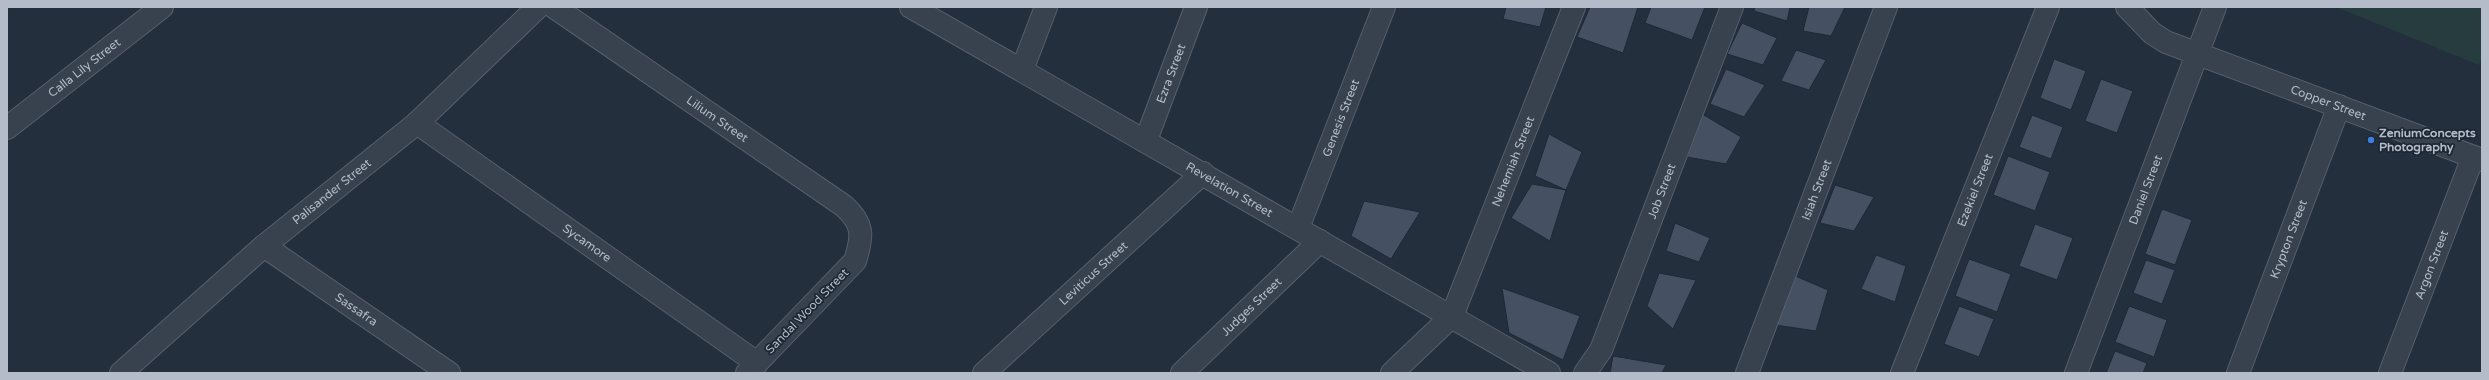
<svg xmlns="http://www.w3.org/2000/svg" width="2489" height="380" font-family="'Varela Round',sans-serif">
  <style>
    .green { fill: #263c3f }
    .building { fill: #455162; stroke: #1f2835 }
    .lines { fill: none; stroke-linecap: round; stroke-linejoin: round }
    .minor-casing { stroke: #565f6c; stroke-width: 24 }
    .minor { stroke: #38414e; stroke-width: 22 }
    .shop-dot { fill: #3f7fe0; stroke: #1d2633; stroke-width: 1.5 }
    .labels { text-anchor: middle; stroke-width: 3.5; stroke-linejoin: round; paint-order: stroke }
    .street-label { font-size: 12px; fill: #b4bcc9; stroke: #1d2633 }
    .poi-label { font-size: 12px; font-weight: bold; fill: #b4bcc9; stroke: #1d2633; text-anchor: start }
  </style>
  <rect width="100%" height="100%" fill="#242f3e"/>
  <path class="green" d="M2336,7h146v50l-3,8z"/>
  <path class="building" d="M1506,7h40l-6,20 -37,-8z
    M1590,7h48l-15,46 -46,-16z
    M1651,7h54l-13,33 -47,-17z
    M1755,7h35l-3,14 -33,-10z
    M1809,7h36l-14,29 -28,-5z
    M1742,23l35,15 -14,27 -36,-11z
    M1796,50l30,10 -17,30 -28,-9z
    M2054,59l32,12 -15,39 -31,-12z
    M1726,69l39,16 -21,32 -34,-13z
    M2101,79l32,12 -16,42 -32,-12z
    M1702,114l39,23 -15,27 -39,-7z
    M2032,115l31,12 -12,32 -32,-12z
    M1549,134l33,18 -16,38 -31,-14z
    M2008,156l42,16 -15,39 -42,-16z
    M1532,184l34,6 -16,51 -39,-23z
    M1835,185l39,12 -20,34 -34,-8z
    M1364,201l56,11 -29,47 -40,-23z
    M2162,209l30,11 -17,45 -30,-11z
    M1675,223l35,15 -11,24 -33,-11z
    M2035,224l38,14 -16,42 -38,-14z
    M1876,255l30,11 -11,36 -34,-13z
    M1969,259l42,15 -14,38 -42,-16z
    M2146,260l29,10 -13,34 -29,-11z
    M1659,273l37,7 -23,49 -26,-23z
    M1793,275l35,15 -12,41 -41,-6z
    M1502,288l78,28 -17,44 -54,-27z
    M1959,306l35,13 -15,38 -35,-13z
    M2129,306l38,14 -13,37 -39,-15z
    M2115,351l32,12 -4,10h-37z
    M1613,356l53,9 -4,8h-52z"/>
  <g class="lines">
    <g class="minor-casing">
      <g id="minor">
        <path id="s1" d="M554,7l290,199c20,18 19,30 11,55l-108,112"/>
        <path id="s2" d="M911,7l638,366"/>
        <path id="s3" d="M2127,7l25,26 14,9 316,118"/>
        <path d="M1022,70l24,-63"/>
        <path id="s4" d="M417,123l340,240"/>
        <path id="s5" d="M7,128l155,-121"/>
        <path id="s6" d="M1146,140l50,-133"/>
        <path id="s7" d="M1298,228l86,-221"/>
        <path id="s8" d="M264,246l185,127"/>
        <path id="s9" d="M121,373l143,-127 153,-123 121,-116"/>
        <path id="s10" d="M984,373l219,-200"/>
        <path id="s11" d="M1182,373l138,-132"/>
        <path id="s12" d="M1392,373l60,-57 122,-309"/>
        <path id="s13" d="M1585,373l16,-23 131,-343"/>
        <path id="s14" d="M1747,373l139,-366"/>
        <path id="s15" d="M1902,373l146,-366"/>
        <path id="s16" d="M2076,373l139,-366"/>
        <path id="s17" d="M2238,373l101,-267"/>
        <path id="s18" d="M2390,373l83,-216"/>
      </g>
    </g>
    <use href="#minor" class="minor"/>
  </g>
  <circle class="shop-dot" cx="2371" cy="140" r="4"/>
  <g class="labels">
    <g class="street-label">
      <text dy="4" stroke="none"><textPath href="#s5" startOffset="98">Calla Lily Street</textPath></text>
      <text dy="4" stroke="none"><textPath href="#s6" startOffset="71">Ezra Street</textPath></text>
      <text dy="4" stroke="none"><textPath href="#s3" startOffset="226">Copper Street</textPath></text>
      <text dy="4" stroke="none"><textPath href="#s7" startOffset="118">Genesis Street</textPath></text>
      <text dy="4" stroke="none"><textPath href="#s1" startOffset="198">Lilium Street</textPath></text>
      <text dy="4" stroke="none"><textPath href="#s12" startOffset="249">Nehemiah Street</textPath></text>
      <text dy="4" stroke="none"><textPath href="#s2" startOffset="367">Revelation Street</textPath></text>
      <text dy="4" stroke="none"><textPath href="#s14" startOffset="196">Isiah Street</textPath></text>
      <text dy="4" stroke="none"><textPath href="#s15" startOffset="197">Ezekiel Street</textPath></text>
      <text dy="4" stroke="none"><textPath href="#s16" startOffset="196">Daniel Street</textPath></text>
      <text dy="4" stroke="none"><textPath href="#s9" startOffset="278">Palisander Street</textPath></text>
      <text dy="4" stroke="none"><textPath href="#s13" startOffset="198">Job Street</textPath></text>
      <text dy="4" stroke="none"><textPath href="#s17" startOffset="143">Krypton Street</textPath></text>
      <text dy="4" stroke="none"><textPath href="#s4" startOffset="208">Sycamore</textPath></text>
      <text dy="4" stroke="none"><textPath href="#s18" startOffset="116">Argon Street</textPath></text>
      <text dy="4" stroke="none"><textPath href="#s10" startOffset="148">Leviticus Street</textPath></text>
      <text dy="4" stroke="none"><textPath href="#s11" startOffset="96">Judges Street</textPath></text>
      <text dy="4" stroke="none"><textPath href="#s8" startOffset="112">Sassafra</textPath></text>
      <text transform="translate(807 311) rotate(-46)" y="4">Sandal Wood Street</text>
    </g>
    <g class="poi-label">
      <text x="2379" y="137">ZeniumConcepts<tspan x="2379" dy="14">Photography</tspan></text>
    </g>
  </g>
  <rect width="2489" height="380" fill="none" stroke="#b4bcc9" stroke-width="16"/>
</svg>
